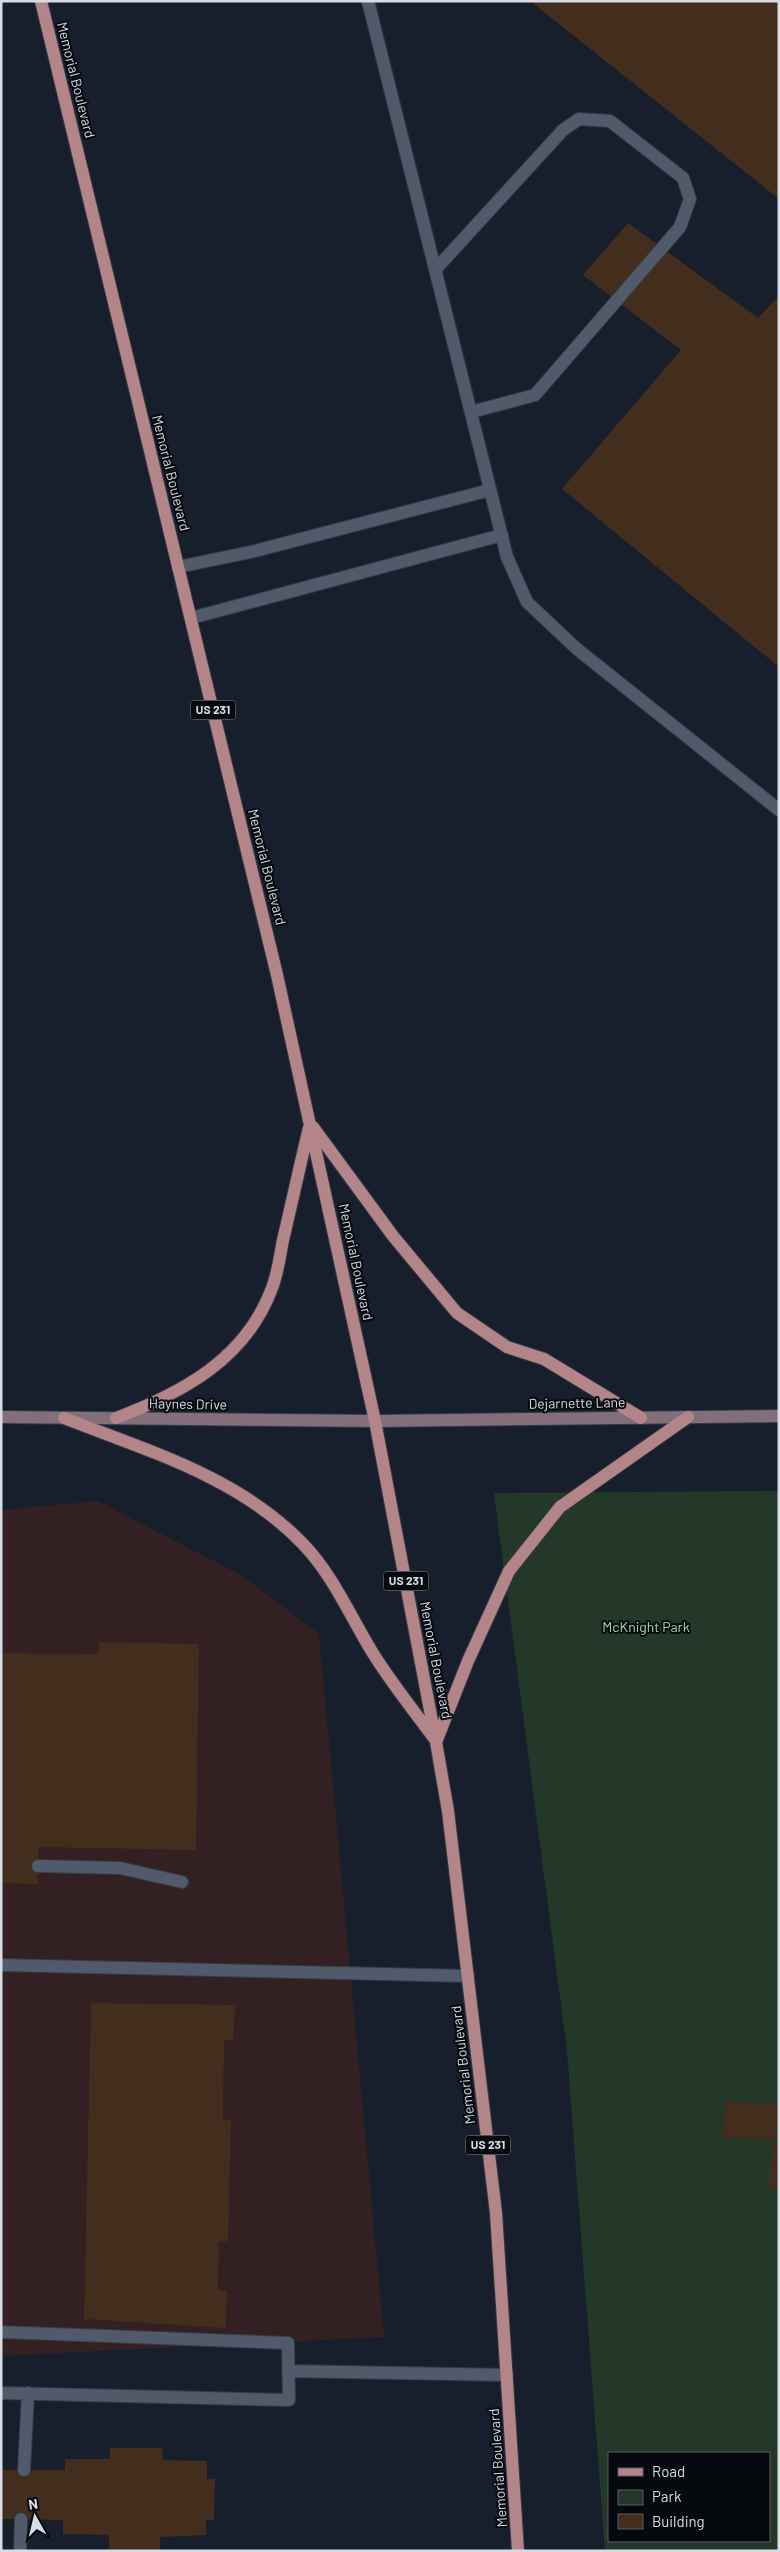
<svg xmlns="http://www.w3.org/2000/svg" width="780" height="2552" font-family="Barlow,sans-serif">
  <style>
    .commercial { fill: #332023 }
    .green { fill: #24382a; fill-rule: evenodd }
    .building { fill: #432d1c }
    .lines { fill: none; stroke-linecap: round; stroke-linejoin: round }
    .lane-casing { stroke: #363b46; stroke-width: 14 }
    .secondary-casing { stroke: #363b46; stroke-width: 14 }
    .primary-casing { stroke: #363b46; stroke-width: 14 }
    .lane { stroke: #515a6a; stroke-width: 12 }
    .secondary { stroke: #826f79; stroke-width: 12 }
    .primary { stroke: #b48588; stroke-width: 12 }
    .labels { text-anchor: middle; stroke-width: 4; stroke-linejoin: round; paint-order: stroke }
    .shield { fill: #06090e; stroke: #989da4; stroke-width: 1 }
    .shield-label { font-size: 12px; font-weight: bold; fill: #d6dce5 }
    .street-label { font-size: 14px; fill: #d6dce5; stroke: #06090e }
    .park-label { font-size: 14px; fill: #a9dbb6; stroke: #06090e }
  </style>
  <rect width="100%" height="100%" fill="#171f2c"/>
  <path class="commercial" d="M98,1501l143,74 78,59 65,703 -383,19v-846z"/>
  <path class="green" d="M779,1491v1060h-174l-38,-500 -73,-558zM609,2453h160v88h-160z"/>
  <path class="building" d="M530,1h249v198z
    M628,223l130,95 21,-22v371l-217,-178 119,-139 -98,-75z
    M99,1642l100,2 -3,206 -158,-3v37l-37,-1v-230l97,1z
    M91,2003l144,2 -2,36 -9,-1 -1,80h8l-3,121h-9l-1,49h9l-1,38 -142,-9z
    M725,2101l54,4v36l-57,-4z
    M772,2145l7,1v43h-10z
    M110,2448h53l-1,12 45,1v18h8l-1,41h-8v15l-46,2v14h-51v-16l-46,-1v-14l-62,-1v-49h64v-11h45z"/>
  <g class="lines">
    <g class="lane-casing">
      <path id="lane" d="M368,1l139,556 20,45 50,47 202,161
        M435,270l128,-140 16,-11 31,2 73,57 7,21 -10,28 -145,168 -64,17
        M178,567l77,-16 235,-61
        M191,618l311,-83
        M38,1866l82,2 62,14
        M1,1965l467,11
        M1,2332l287,11 1,57 -288,-7
        M288,2371l219,4
        M24,2470l4,-77
        M20,2551l1,-32"/>
    </g>
    <g class="secondary-casing">
      <path id="secondary" d="M1,1417l374,4 404,-5"/>
    </g>
    <g class="primary-casing">
      <path id="primary" d="M41,1l236,974 98,446 61,321 12,69 48,402 22,338
        M313,1127l80,109 64,77 50,34 37,12 97,59
        M64,1418c84,33 175,59 239,126 28,29 45,67 65,101 19,33 44,63 66,93
        M116,1418c66,-25 130,-59 156,-130 6,-15 8,-33 11,-48 9,-38 17,-75 26,-112
        M436,1742l32,-81 41,-90 51,-64 128,-90"/>
    </g>
    <use href="#lane" class="lane"/>
    <use href="#secondary" class="secondary"/>
    <use href="#primary" class="primary"/>
  </g>
  <g class="labels">
    <g class="shield">
      <rect x="190.5" y="700.5" width="45" height="19" rx="4"/>
      <rect x="383.5" y="1571.5" width="45" height="19" rx="4"/>
      <rect x="465.5" y="2135.5" width="45" height="19" rx="4"/>
    </g>
    <g class="shield-label">
      <text x="213" y="714">US 231</text>
      <text x="406" y="1585">US 231</text>
      <text x="488" y="2149">US 231</text>
    </g>
    <g class="street-label">
      <text transform="translate(76 80) rotate(76)" y="5">Memorial Boulevard</text>
      <text transform="translate(171 473) rotate(76)" y="5">Memorial Boulevard</text>
      <text transform="translate(267 867) rotate(76)" y="5">Memorial Boulevard</text>
      <text transform="translate(356 1262) rotate(78)" y="5">Memorial Boulevard</text>
      <text transform="translate(577 1403) rotate(-1)" y="5">Dejarnette Lane</text>
      <text transform="translate(188 1404) rotate(1)" y="5">Haynes Drive</text>
      <text transform="translate(436 1660) rotate(79)" y="5">Memorial Boulevard</text>
      <text transform="translate(463 2065) rotate(-97)" y="5">Memorial Boulevard</text>
      <text transform="translate(498 2468) rotate(-94)" y="5">Memorial Boulevard</text>
    </g>
    <g class="park-label">
      <text x="646" y="1632">McKnight Park</text>
    </g>
  </g>
  <rect width="780" height="2552" fill="none" stroke="#d6dce5" stroke-width="5"/>
  <rect x="608" y="2452" width="162" height="90" fill="#06090e" stroke="#595d64"/>
  <rect x="618" y="2468" width="25" height="8" fill="#b48588" stroke="#595d64"/>
  <text x="652" y="2477" font-size="15" fill="#d6dce5">Road</text>
  <rect x="618" y="2490" width="25" height="15" fill="#24382a" stroke="#595d64"/>
  <text x="652" y="2502" font-size="15" fill="#d6dce5">Park</text>
  <rect x="618" y="2514" width="25" height="15" fill="#432d1c" stroke="#595d64"/>
  <text x="652" y="2527" font-size="15" fill="#d6dce5">Building</text>
  <g transform="translate(35 2517) rotate(352)" stroke="#06090e" stroke-width="4" paint-order="stroke">
  <path d="M0-4L9 19L0 12L-9 19Z" fill="#d6dce5"/>
  <text y="-8" font-size="14" font-weight="bold" text-anchor="middle" fill="#d6dce5">N</text>
  </g>
</svg>
